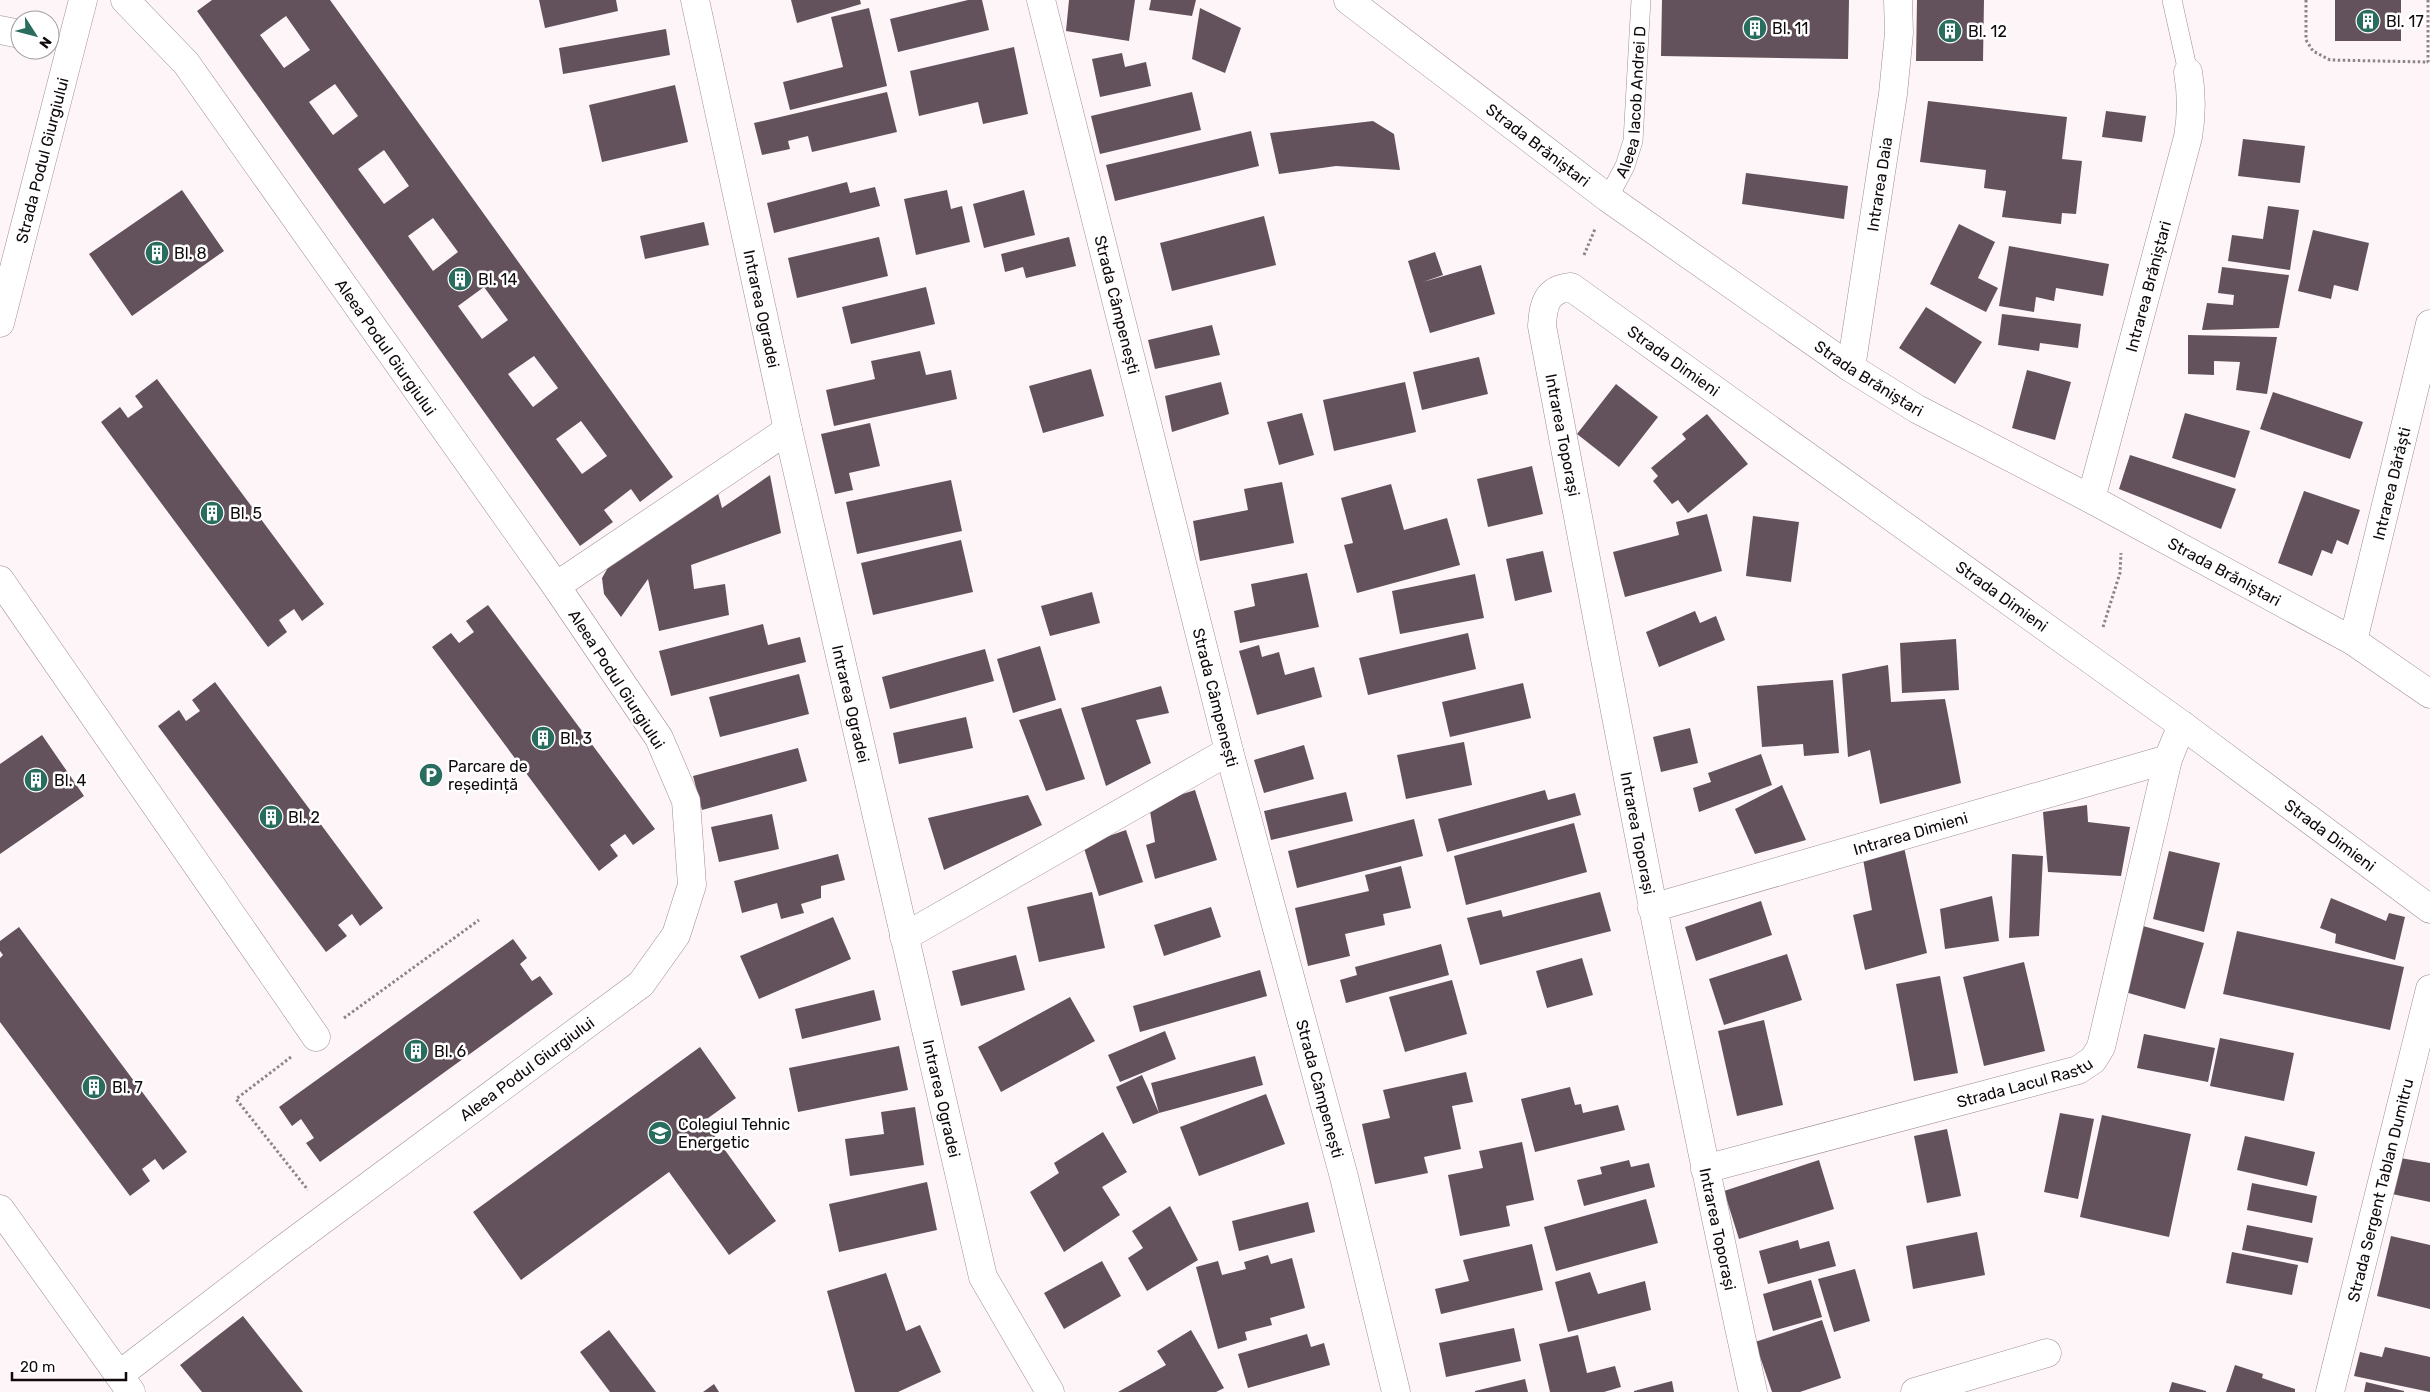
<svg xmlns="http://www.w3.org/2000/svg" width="2430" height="1392" font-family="Rubik,sans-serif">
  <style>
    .building { fill: #63525b; fill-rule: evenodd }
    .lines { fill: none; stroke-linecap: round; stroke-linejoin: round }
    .lane-casing { stroke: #9f8c96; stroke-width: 20 }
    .street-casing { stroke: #9f8c96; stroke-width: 29 }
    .path { stroke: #8c8488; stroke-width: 3; stroke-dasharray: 2.5 2.5; stroke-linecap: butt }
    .lane { stroke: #fff; stroke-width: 19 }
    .street { stroke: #fff; stroke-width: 28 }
    .labels { text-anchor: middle; stroke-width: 5; stroke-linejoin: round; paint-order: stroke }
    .poi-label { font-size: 16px; fill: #100a0d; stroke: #fff; text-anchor: start }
    .street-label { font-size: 16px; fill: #100a0d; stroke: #fff }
  </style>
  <rect width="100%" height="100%" fill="#fef5f9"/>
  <path class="building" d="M212,0h118l343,477 -33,25 -9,-13 -27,21 9,12 -33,24 -383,-535zM286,16l24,34 -26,18 -24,-33zM335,84l23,32 -25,19 -24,-33zM384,150l25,36 -25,18 -26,-35zM433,218l25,34 -25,19 -25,-35zM484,287l24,33 -26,19 -24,-33zM534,356l24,32 -25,19 -25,-33zM581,421l26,35 -25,18 -26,-35z
    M539,0h77l2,11 -73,17z
    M791,0h69l1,4 -64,19z
    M968,0h14l7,30 -91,22 -8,-33z
    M1069,0h66l-6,41 -63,-10z
    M1151,0h45l-4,16 -43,-6z
    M1662,0h187l-1,59 -187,-3z
    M1917,0h67l-1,61h-67z
    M2335,0h66v41h-66z
    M869,8l18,78 -97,24 -7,-28 60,-15 -12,-50z
    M1200,8l41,20 -16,45 -33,-14z
    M666,29l4,26 -107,19 -4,-26z
    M1014,47l14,67 -45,10 -5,-22 -59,14 -9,-45z
    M1122,53l3,14 21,-5 5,24 -51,11 -8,-38z
    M675,85l13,57 -86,20 -13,-57z
    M887,92l10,40 -85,20 -4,-16 -20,5 2,8 -28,6 -8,-32z
    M1192,92l9,38 -101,24 -9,-38z
    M1928,101l139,16 -5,42 20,2 -6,53 -14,-1 -1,11 -59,-7 4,-26 -22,-3 2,-18 -66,-8z
    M2106,111l40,5 -4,26 -40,-5z
    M1373,121l21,13 6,36 -64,-4 -57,8 -9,-41z
    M1251,131l8,35 -144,35 -9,-36z
    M2243,139l62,7 -5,37 -62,-7z
    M1746,173l102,13 -4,33 -102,-15z
    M847,182l3,11 25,-6 5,19 -106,27 -7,-30z
    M182,190l42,61 -92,65 -43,-62z
    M947,190l4,19 11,-3 8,36 -54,13 -12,-56z
    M1024,190l11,45 -51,13 -11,-44z
    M2268,206l31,4 -9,60 -62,-9 4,-26 31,4z
    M1264,216l12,49 -104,26 -12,-48z
    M704,222l5,23 -64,14 -5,-23z
    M1959,224l36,18 -17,36 20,10 -12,24 -56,-28z
    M2313,230l56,13 -11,48 -24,-6 -3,14 -33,-8z
    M879,237l9,39 -91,22 -9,-40z
    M1069,237l7,29 -50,12 -3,-11 -18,5 -4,-18z
    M2009,246l100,18 -6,32 -47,-8 -2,13 -18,-4 -2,15 -35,-6z
    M1435,252l8,23 -20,7 58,-17 14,49 -65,19 -22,-72z
    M2222,267l67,8 -10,53 -77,2 5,-27 26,2 1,-10 -16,-2z
    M926,287l9,37 -84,20 -9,-37z
    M1926,307l56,35 -27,42 -56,-36z
    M2002,314l79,10 -3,24 -38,-5 -1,8 -41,-6z
    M1212,325l8,30 -65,14 -7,-29z
    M2188,335l89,2 -10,57 -31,-4 4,-28 -26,-1v14l-26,-1z
    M920,351l6,24 25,-5 6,29 -123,27 -8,-36 49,-11 -4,-18z
    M1479,357l9,37 -66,16 -9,-38z
    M1091,369l13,47 -61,17 -14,-47z
    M2027,370l44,12 -16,58 -43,-12z
    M157,379l167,225 -22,17 -8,-12 -15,11 8,12 -19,15 -167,-225 19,-15 8,11 15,-11 -8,-11z
    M1221,382l8,32 -57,18 -7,-36z
    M1405,382l11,50 -82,19 -11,-51z
    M1616,384l42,33 -39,50 -42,-33z
    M2273,392l90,30 -13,37 -90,-30z
    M1302,413l12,42 -35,10 -12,-43z
    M2185,413l65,18 -15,47 -63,-20z
    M1707,414l41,50 -60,49 -10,-13 -6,4 -19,-23 5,-5 -7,-8 35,-29 -4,-5z
    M870,423l10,43 -31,7 4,17 -18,4 -14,-60z
    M2130,455l106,34 -15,40 -102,-40z
    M1532,466l11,48 -55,13 -11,-48z
    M770,475l11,58 -90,32 3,24 31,-5 4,31 -70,16 -11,-52 -27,38 -17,-23 -2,-16 8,-14 108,-71 4,15z
    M951,480l11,51 -105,23 -11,-52z
    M1282,482l12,61 -94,18 -7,-40 55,-11 -4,-21z
    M1391,484l13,46 43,-12 13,47 -103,28 -13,-48 9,-2 -12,-45z
    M2304,491l56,19 -12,35 -11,-5 -5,14 -10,-4 -10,26 -34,-13z
    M1707,514l15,57 -97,26 -12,-45 66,-17 -3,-13z
    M1753,516l46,6 -8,60 -45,-6z
    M961,540l12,52 -100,23 -12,-52z
    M1543,551l9,41 -37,9 -9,-42z
    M1307,573l12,54 -79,16 -6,-32 21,-5 -4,-22z
    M1475,574l9,44 -84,16 -8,-43z
    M1092,592l8,31 -50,13 -9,-30z
    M488,605l167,224 -22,16 -8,-11 -15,11 8,11 -19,15 -167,-224 19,-14 8,10 15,-11 -8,-11z
    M1695,611l5,12 16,-7 9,24 -66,27 -13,-35z
    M763,624l5,21 32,-8 6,25 -135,34 -12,-45z
    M1468,633l8,36 -108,26 -9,-37z
    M1956,639l3,51 -57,3 -2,-50z
    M1259,645l3,12 17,-5 6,23 29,-8 8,30 -65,18 -18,-64z
    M1040,646l16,54 -43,13 -16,-54z
    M985,649l9,32 -104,28 -8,-32z
    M1888,665l3,37 54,-3 16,84 -81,21 -10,-54 -22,7 -6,-83z
    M799,674l10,40 -89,23 -11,-40z
    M1833,680l6,73 -35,3 -1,-12 -41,3 -5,-61z
    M215,682l168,226 -23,18 -8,-12 -14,11 9,11 -21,16 -168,-226 21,-16 7,11 14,-10 -8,-11z
    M1523,683l8,35 -81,19 -8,-35z
    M1161,686l8,27 -33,7 15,43 -45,23 -25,-78z
    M1061,708l24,71 -39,12 -27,-71z
    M966,717l7,31 -74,16 -6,-31z
    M1690,728l8,35 -37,9 -8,-35z
    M42,735l42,61 -84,58v-90z
    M1464,742l8,43 -66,14 -9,-44z
    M1304,745l10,34 -50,14 -10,-33z
    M798,748l9,33 -105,29 -9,-34z
    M1761,754l11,31 -73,27 -6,-24 18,-6 -3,-9z
    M1782,785l24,55 -51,14 -20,-45z
    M1195,790l22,70 -62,19 -9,-34 9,-3 -6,-37z
    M1545,790l3,10 27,-7 6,22 -134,37 -9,-33z
    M1346,792l7,29 -82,19 -7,-29z
    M1028,795l14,30 -98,45 -16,-52z
    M2087,805l1,17 42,5 -9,49 -73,-4 -5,-60z
    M772,814l7,35 -60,13 -8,-35z
    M1414,819l9,37 -126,32 -9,-37z
    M1574,823l13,49 -121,33 -12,-49z
    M1126,830l17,52 -44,14 -16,-51z
    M1904,847l23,106 -62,17 -12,-55 19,-5 -9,-51z
    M2169,851l51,12 -16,69 -51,-13z
    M838,854l7,26 -24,6v12l-20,6 3,9 -23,6 -4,-16 -35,10 -8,-32z
    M2012,854l31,2 -4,80 -30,2z
    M1401,866l10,42 -28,6 2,11 -40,9 5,22 -42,10 -13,-58 74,-17 -4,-16z
    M1092,892l13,56 -66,14 -12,-55z
    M1600,892l11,39 -131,34 -13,-47 34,-8 2,7z
    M1992,896l7,45 -54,8 -5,-40z
    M2331,898l55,23 3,-8 16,4 -10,43 -60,-17 1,-9 -16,-6z
    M1761,901l11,34 -76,26 -11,-34z
    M1211,907l10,30 -57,19 -10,-31z
    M833,917l18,42 -92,40 -19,-43z
    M2143,926l61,17 -19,66 -60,-17z
    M19,927l168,225 -24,18 -8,-11 -13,10 8,12 -20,15 -130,-174v-64l3,-3 -3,-4v-10z
    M2237,931l167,36 -14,63 -167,-36z
    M513,939l14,19 -7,6 12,17 8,-5 13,18 -233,168 -14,-19 8,-5 -13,-19 -9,7 -13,-19z
    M1441,944l8,31 -103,28 -6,-23 17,-5 -2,-8z
    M1787,954l15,46 -78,25 -15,-46z
    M1016,955l9,35 -64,16 -9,-35z
    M1582,958l11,37 -46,13 -11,-37z
    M2024,962l21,89 -61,15 -21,-89z
    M1260,970l7,26 -127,36 -7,-26z
    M1940,976l18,97 -44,8 -18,-97z
    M1452,980l15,54 -62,18 -16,-55z
    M874,990l7,30 -79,19 -7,-30z
    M1070,997l25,44 -94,51 -23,-45z
    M1764,1020l19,85 -46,11 -19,-85z
    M1165,1031l11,28 -56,23 -12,-27z
    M2144,1034l71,14 -7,34 -71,-14z
    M2220,1038l74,15 -10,48 -74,-15z
    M899,1046l9,44 -110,22 -9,-44z
    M700,1047l36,51 -32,23 72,100 -47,34 -60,-83 -148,108 -48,-68z
    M1255,1056l8,29 -104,28 -8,-30z
    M1466,1072l7,30 -21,4 9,43 -37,8 4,16 -53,11 -13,-60 28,-6 -7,-28z
    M1142,1075l17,38 -26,11 -17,-37z
    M1570,1087l5,18 6,-1 2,9 35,-8 7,25 -90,22 -14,-53z
    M1266,1094l19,50 -86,32 -19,-49z
    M915,1107l9,58 -74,11 -5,-37 39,-5 -3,-22z
    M2060,1113l34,6 -16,80 -34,-7z
    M2102,1115l89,19 -22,103 -89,-20z
    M1947,1129l14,67 -34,7 -13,-67z
    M1103,1132l24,40 -25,15 18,28 -56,37 -34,-60 29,-19 -5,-10z
    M2245,1136l70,16 -8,34 -70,-16z
    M1522,1142l12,58 -28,6 4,20 -50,10 -12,-61 35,-7 -4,-17z
    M2400,1158l30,5v39l-38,-8z
    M1629,1160l2,7 18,-4 6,24 -71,19 -7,-26 25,-6 -2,-7z
    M1819,1160l15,49 -95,30 -15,-48z
    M927,1182l10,48 -98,22 -10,-48z
    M2252,1183l65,13 -5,27 -65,-13z
    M1646,1199l12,44 -102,28 -12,-44z
    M1308,1202l7,30 -76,19 -7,-30z
    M1170,1206l28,54 -51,31 -19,-33 15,-10 -11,-17z
    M2247,1225l66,13 -5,25 -66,-13z
    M1977,1232l8,43 -72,14 -7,-43z
    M2391,1236l39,9v64l-53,-13z
    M1798,1240l2,9 29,-8 7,25 -68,18 -9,-33z
    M1532,1244l11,46 -102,24 -6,-25 34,-8 -6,-21z
    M2232,1252l66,13 -6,30 -66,-12z
    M1268,1255l3,9 21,-6 13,50 -35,10 2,7 -27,7 2,8 -29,9 -22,-82 22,-6 4,14 24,-6 -2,-7z
    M1102,1261l19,35 -57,33 -20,-36z
    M1855,1269l15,52 -36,11 -16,-53z
    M1590,1272l8,22 47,-13 6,29 -83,22 -13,-50z
    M886,1273l20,58 14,-6 21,47 -43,20h-43l-28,-101z
    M1811,1280l11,37 -49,14 -10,-37z
    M243,1316l60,76h-101l-22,-27z
    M1822,1320l19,58 -41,14h-28l-17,-50z
    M1514,1328l7,33 -75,16 -7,-34z
    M609,1330l47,62h-46l-30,-40z
    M1191,1330l33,58 -8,4h-98l48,-27 -9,-14z
    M1307,1334l4,13 13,-4 6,22 -82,23 -10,-34z
    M1578,1335l9,38 28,-7 6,21 -17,5h-54l-11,-48z
    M2385,1347l45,10v35l-76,-16 6,-24 22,5z
    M2235,1365l28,9 -1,4 33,11v3h-69z
    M1525,1379l3,13h-53v-1z
    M1672,1381l2,11h-40v-1z
    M2172,1382l34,9v1h-37z
    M2366,1382l38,9v1h-40z
    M714,1384l5,8h-16z"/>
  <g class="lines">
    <g class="lane-casing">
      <g id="lane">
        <path d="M2172,0l16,72"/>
        <path id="s1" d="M1608,198l17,-32 8,-25 8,-141"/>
      </g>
    </g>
    <g class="street-casing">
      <g id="street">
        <path id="s2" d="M695,0l93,430 195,847 67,115"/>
        <path id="s3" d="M1041,0l188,751 115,426 52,215"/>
        <path id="s4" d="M1348,0l260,198 243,170 66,41 174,90 262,142 77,53"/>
        <path d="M0,30l20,4"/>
        <path id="s5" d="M0,323l83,-323"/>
        <path id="s6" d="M1851,368l42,-274 6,-61 -1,-33"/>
        <path id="s7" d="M2091,499l97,-362c4,-23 4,-42 0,-65"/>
        <path d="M0,580l316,457"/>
        <path d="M556,586l232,-156"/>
        <path id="s8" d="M2353,641l77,-317"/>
        <path id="s9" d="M1652,908l516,-149"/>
        <path d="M904,937l325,-186"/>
        <path id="s10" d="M1705,1169l373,-99 15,-10 8,-13 67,-288 14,-34"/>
        <path d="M0,1209l131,183"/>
        <path id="s11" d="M119,1375l163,-125 359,-266 35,-49 16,-50 -6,-84 -27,-63 -103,-152 -370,-523 -61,-63"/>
        <path id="s12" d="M1753,1392c-77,-354 -144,-710 -211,-1066 1,-22 5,-37 29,-39l611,438 248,184"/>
        <path d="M1915,1392l132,-39"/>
        <path id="s13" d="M2330,1392l100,-403"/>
      </g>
    </g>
    <path class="path" d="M2306,0v40l7,11 17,9 98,2
      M2428,0v62l2,1
      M1584,255l11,-26
      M2103,627l17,-54 1,-20
      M344,1018l135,-98
      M291,1057l-55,42 72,91"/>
    <use href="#lane" class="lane"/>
    <use href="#street" class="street"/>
  </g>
  <defs>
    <g id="building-disc" transform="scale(1.25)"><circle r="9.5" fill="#296d5f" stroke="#fff"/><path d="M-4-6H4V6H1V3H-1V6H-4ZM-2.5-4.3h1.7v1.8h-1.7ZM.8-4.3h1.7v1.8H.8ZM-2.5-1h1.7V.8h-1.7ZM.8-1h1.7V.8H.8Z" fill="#fff"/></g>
    <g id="parking-disc" transform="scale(1.25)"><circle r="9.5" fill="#296d5f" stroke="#fff"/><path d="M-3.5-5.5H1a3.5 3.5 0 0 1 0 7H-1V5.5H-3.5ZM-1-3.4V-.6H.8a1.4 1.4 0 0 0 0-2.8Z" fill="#fff"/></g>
    <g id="school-disc" transform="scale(1.25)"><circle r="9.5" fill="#296d5f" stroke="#fff"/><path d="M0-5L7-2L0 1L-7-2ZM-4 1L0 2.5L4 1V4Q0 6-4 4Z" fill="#fff"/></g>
  </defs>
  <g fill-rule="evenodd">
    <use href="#building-disc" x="2368" y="21"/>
    <use href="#building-disc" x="1755" y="28"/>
    <use href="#building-disc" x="1950" y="31"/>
    <use href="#building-disc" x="157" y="253"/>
    <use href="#building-disc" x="460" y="279"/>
    <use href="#building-disc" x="212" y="513"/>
    <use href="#building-disc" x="543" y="738"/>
    <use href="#parking-disc" x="431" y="775"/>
    <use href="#building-disc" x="36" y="780"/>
    <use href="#building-disc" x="271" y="817"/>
    <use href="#building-disc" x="416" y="1051"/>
    <use href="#building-disc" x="94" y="1087"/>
    <use href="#school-disc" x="660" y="1133"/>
  </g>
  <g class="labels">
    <g class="poi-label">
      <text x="2386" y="27">Bl. 17</text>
      <text x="1772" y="34">Bl. 11</text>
      <text x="1968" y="37">Bl. 12</text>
      <text x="174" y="259">Bl. 8</text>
      <text x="478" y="285">Bl. 14</text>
      <text x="230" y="519">Bl. 5</text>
      <text x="560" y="744">Bl. 3</text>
      <text x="448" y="772">Parcare de<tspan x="448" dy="18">reședință</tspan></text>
      <text x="54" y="786">Bl. 4</text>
      <text x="288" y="823">Bl. 2</text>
      <text x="434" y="1057">Bl. 6</text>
      <text x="112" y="1093">Bl. 7</text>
      <text x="678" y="1130">Colegiul Tehnic<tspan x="678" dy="18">Energetic</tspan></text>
    </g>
    <g class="street-label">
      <text dy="6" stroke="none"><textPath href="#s1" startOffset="101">Aleea Iacob Andrei D</textPath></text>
      <text dy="6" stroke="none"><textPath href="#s4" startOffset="239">Strada Brăniștari</textPath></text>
      <text dy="6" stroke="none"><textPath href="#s5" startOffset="168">Strada Podul Giurgiului</textPath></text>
      <text dy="6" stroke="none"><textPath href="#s6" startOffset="186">Intrarea Daia</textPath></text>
      <text dy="6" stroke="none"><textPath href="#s7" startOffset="220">Intrarea Brăniștari</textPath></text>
      <text dy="6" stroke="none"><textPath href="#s3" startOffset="314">Strada Câmpenești</textPath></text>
      <text dy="6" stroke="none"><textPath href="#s2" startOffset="316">Intrarea Ogradei</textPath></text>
      <text transform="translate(386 347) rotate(55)" y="6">Aleea Podul Giurgiului</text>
      <text dy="6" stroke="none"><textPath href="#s12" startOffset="1268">Strada Dimieni</textPath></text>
      <text dy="6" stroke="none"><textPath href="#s4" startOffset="644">Strada Brăniștari</textPath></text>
      <text transform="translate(1563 435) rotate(79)" y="6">Intrarea Toporași</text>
      <text dy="6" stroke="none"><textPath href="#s8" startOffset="162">Intrarea Dărăști</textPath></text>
      <text dy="6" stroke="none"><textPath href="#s4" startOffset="1049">Strada Brăniștari</textPath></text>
      <text dy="6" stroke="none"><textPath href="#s12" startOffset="1672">Strada Dimieni</textPath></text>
      <text transform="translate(617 679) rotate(57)" y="6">Aleea Podul Giurgiului</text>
      <text dy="6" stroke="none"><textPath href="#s3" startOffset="719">Strada Câmpenești</textPath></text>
      <text dy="6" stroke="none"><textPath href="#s2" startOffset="721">Intrarea Ogradei</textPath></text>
      <text transform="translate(1638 833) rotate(79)" y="6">Intrarea Toporași</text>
      <text dy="6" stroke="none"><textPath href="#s9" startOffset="269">Intrarea Dimieni</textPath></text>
      <text dy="6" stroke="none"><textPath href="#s12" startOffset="2078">Strada Dimieni</textPath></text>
      <text dy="6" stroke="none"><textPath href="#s11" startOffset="510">Aleea Podul Giurgiului</textPath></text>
      <text dy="6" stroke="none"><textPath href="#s10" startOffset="331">Strada Lacul Rastu</textPath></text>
      <text dy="6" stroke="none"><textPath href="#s3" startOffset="1124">Strada Câmpenești</textPath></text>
      <text dy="6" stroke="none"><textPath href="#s2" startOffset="1126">Intrarea Ogradei</textPath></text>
      <text dy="6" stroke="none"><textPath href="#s13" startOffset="208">Strada Sergent Tablan Dumitru</textPath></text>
      <text transform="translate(1718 1229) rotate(78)" y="6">Intrarea Toporași</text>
    </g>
  </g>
  <g transform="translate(35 35) rotate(126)"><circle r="24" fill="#ffffff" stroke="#9f9d9e"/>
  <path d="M0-4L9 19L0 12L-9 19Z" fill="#296d5f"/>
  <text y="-8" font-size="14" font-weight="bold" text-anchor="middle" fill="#100a0d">N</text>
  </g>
  <path d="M12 1372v8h114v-8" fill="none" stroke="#100a0d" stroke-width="2.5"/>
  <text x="20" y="1372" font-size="15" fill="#100a0d" stroke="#ffffff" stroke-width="4" paint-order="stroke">20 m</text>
</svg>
